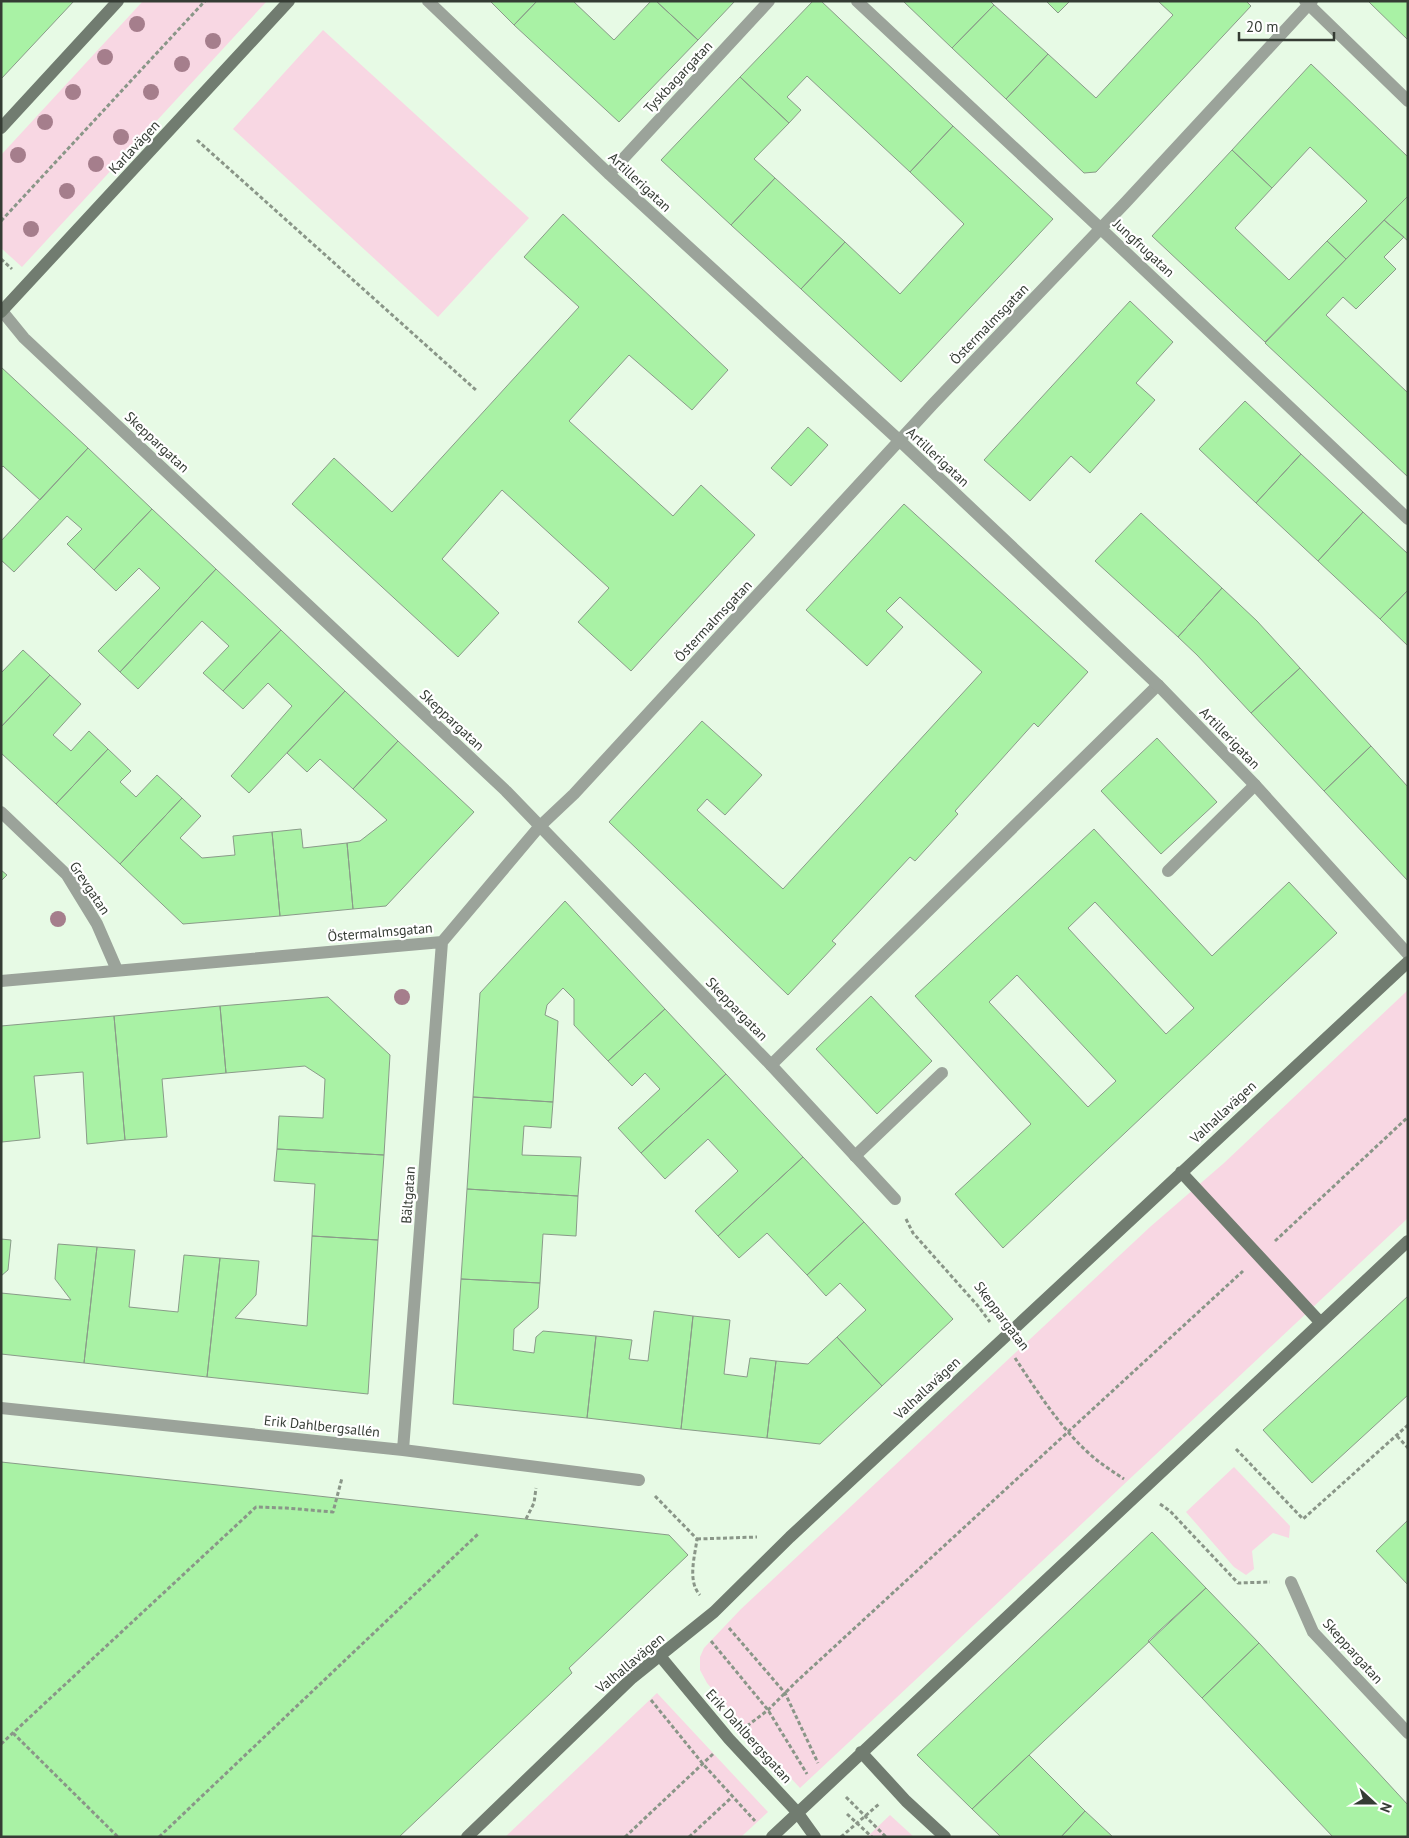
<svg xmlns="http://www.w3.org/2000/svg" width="1409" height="1838" font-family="'PT Sans',sans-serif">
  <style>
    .green { fill: #f8d7e3 }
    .building { fill: #a9f2a5; stroke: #8a9b89; fill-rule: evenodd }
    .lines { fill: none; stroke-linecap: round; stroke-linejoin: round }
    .path { stroke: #8a9688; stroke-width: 3; stroke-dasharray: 4 2.5; stroke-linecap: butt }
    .lane { stroke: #9ba39a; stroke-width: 12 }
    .street { stroke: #9ba39a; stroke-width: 12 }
    .secondary { stroke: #717c70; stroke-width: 12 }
    .tree { fill: #a57e8c }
    .labels { text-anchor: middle; stroke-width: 4.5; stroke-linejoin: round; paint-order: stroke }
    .street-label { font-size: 14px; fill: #353c34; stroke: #fff }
  </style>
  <rect width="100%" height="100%" fill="#e7fae5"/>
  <path class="green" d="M143,1h124l-245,266 -21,-19v-93z
    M323,30l206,188 -91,99 -205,-188z
    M1408,990v228l-608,570 -56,-60 -37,-45 -7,-13v-13l4,-9 37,-39 409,-382 74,-64z
    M1234,1467l56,59 -1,12 -16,-5 -21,18 2,18 -8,6 -12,-8 -48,-55z
    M657,1693l111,119 -27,25h-236z
    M890,1815l24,22h-47z"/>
  <path class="building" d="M1,1h73l-73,78z
    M490,1h47l-23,24z
    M537,1h36l41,39 37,-39h5l42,39 -79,82 -105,-97z
    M656,1h79l-37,39z
    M813,1h8l132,125 -43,46 -103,-96 -20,21 14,13 -12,13 -49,-46z
    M903,1h87l4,4 -42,43z
    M1046,1h24l-12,12z
    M1158,1h88l5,5 -155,166 -12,1 -78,-74 42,-45 48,44 77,-83z
    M1370,1h38v39l-39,-38z
    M994,5l54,49 -42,45 -54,-51z
    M1311,64l97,93v39l-62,63 -19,-18 40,-40 -57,-54 -38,41 -40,-38z
    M740,77l49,46 -35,36 21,19 -44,47 -70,-65z
    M953,126l100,93 -152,163 -100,-93 44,-47 55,52 64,-70 -54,-52z
    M1232,150l40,38 -37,40 54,52 38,-39 19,18 -81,83 -113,-106z
    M775,178l70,64 -44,47 -70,-64z
    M1408,196v45l-24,-21z
    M563,214l165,156 -36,40 -63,-55 -60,66 104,95 28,-31 54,50 -124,136 -53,-49 31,-34 -107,-98 -60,69 57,54 -41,44 -166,-153 42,-46 58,54 187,-205 -55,-50z
    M1384,220l20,17 -20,20 12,12 -40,40 -13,-12 -17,18 82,78v84l-143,-134z
    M1130,301l43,41 -37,41 19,17 -65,73 -19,-17 -41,45 -46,-41z
    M1,367l87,81 -48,52 -37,-34 -2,2z
    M1245,401l56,53 -45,49 -57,-54z
    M808,427l20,18 -37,41 -20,-18z
    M88,448l64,61 -58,61 -27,-26 15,-15 -15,-13 -53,56 -13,-12v-19z
    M1301,454l62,58 -45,49 -62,-58z
    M904,504l184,168 -50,55 -4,-4 -79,88 3,3 -43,47 -5,-4 -78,84 4,3 -48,51 -179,-173 93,-101 60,54 -37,40 -18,-16 -10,11 86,79 199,-217 -82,-75 -14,14 17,16 -36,39 -61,-56z
    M152,509l64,60 -96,103 -22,-21 62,-63 -21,-20 -23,23 -22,-21z
    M1363,512l45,42v36l-28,29 -62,-58z
    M1141,513l81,75 -44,49 -83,-76z
    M216,569l65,61 -58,61 -20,-18 26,-27 -27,-25 -64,68 -18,-17z
    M1222,588l35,33 43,47 -49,45 -54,-58 -19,-18z
    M1408,590v56l-28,-27z
    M281,630l64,61 -96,102 -18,-17 61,-70 -24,-23 -25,26 -20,-18z
    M23,650l27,25 -49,52v-54z
    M1300,668l71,78 -47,45 -73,-78z
    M50,675l31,29 -28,31 18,16 18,-20 19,18 -52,55 -55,-51v-26z
    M345,691l53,50 -45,48 -33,-30 -13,13 -20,-19z
    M1157,738l60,64 -56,52 -60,-63z
    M398,741l76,71 -88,94 -33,3 -6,-66 13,-2 27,-21 -34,-31z
    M1371,746l37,41v94l-84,-90z
    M108,749l23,22 -11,11 16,15 21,-22 25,23 -62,66 -64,-60z
    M182,798l19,18 -21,22 22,20 33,-3 -2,-19 39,-4 8,84 -97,8 -63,-60z
    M301,829l2,19 44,-5 6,66 -73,7 -8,-84z
    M1094,829l118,127 77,-74 48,51 -334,315 -48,-54 76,-70 -116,-128zM1095,902l99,106 -28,26 -98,-106zM1017,975l99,106 -28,26 -99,-105z
    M1,870l6,5 -6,6z
    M565,901l100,108 -57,52 -34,-36v-26l-11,-11 -16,17 -2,10 13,6 -5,81 -80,-5 7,-104z
    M871,996l61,65 -55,53 -61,-65z
    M328,997l62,58 -6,100 -107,-6 2,-33 44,2 2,-39 -20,-13 -79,7 -6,-67z
    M220,1006l6,67 -64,6 5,58 -42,3 -11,-124z
    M665,1009l61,65 -85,79 -23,-25 42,-39 -15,-16 -13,13 -24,-25z
    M114,1016l11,124 -38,4 -4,-72 -49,4 6,62 -38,4 -1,-116z
    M726,1074l77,83 -85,79 -23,-25 43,-40 -30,-32 -43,40 -24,-26z
    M473,1097l80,5 -2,26 -27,-2 -2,29 59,2 -3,39 -111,-7z
    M277,1149l107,6 -6,85 -66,-4 3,-52 -41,-3z
    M803,1157l61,65 -57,53 -40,-42 -28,25 -21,-22z
    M467,1189l111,7 -2,40 -33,-2 -3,49 -79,-4z
    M864,1222l89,97 -71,67 -45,-49 29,-27 -26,-27 -14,13 -19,-21z
    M312,1236l66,4 -10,154 -161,-17 13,-119 39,3 -3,34 -21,23 72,8z
    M1,1239l10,1 -3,30 -7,6z
    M58,1244l39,3 -13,116 -83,-9v-61l70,7 -16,-21z
    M97,1247l38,3 -6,57 49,5 6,-57 36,3 -13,119 -123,-14z
    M461,1279l79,4 -2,25 -24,21 -1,21 21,3 2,-16 7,-6 53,5 -9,82 -134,-14z
    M1408,1296v99l-96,88 -49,-53z
    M654,1311l39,5 -12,113 -94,-11 9,-82 36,4 -3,19 19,2z
    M693,1316l37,4 -6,54 23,3 3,-19 26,3 -9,77 -86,-9z
    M837,1337l45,49 -62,58 -53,-6 9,-77 32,3z
    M1,1462l245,26 423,47 19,20 -119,113 3,5 -173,164h-398z
    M1408,1520v65l-32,-34z
    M1152,1532l54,56 -234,221 -55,-54z
    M1206,1588l53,55 -57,55 -54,-57z
    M1259,1643l149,162v32h-75l-131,-139z
    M1029,1755l56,56 -24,26h-60l-29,-28z
    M1085,1811l28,26h-52z"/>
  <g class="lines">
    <path class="path" d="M197,140l280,251
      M1,221l204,-220
      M1,259l11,10
      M906,1219l7,14 65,73 12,16
      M1275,1241l133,-124
      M1015,1358c24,36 49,76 83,103 8,6 17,12 26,18
      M1397,1436l11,12
      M1236,1449l67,70 105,-94
      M655,1496l42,43c-2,17 -10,42 3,56
      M1160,1504l10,7 68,72 32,-1
      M526,1519l8,-16 2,-15
      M697,1539l60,-2
      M729,1628l56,65 33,70
      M711,1641l57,69 39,64
      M651,1700l52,64 52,57
      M747,1726l21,-16 28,-28 447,-411
      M13,1733l105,104
      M1,1744l255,-237 30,1 47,4 9,-34
      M846,1797l40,40
      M847,1814l25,23
      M159,1837l319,-303
      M625,1837l88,-83
      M689,1837l43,-40
      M841,1837l38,-33"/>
    <path class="lane" d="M1168,871l87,-86
      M771,1065l387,-380
      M855,1156l87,-83"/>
    <path class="street" d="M428,1l181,173 291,267 258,244 97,100 153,169
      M857,1l243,227 308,291
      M1305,1l103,100
      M609,174l160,-173
      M2,311l22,27 482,453 265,274 124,134
      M1,812l66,63 30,49 20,46
      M1,981l441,-39 97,-115 35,-33 359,-390 193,-202 186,-201
      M1,1408l402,42 236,30
      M403,1450l39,-508
      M1291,1582l22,50 95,101"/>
    <path class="secondary" d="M1,128l117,-127
      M1,312l288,-311
      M1181,1172l139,150
      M660,1656l69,83 68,73 18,25
      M861,1752l45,49 39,36
      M467,1837l165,-159 82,-66 76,-75 618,-575
      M772,1837l636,-596"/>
  </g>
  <g class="tree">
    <circle cx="137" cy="24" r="8"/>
    <circle cx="213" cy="41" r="8"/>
    <circle cx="105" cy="57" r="8"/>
    <circle cx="182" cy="64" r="8"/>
    <circle cx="73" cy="92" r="8"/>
    <circle cx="151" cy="92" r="8"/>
    <circle cx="45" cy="122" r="8"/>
    <circle cx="121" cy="137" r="8"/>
    <circle cx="18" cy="155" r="8"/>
    <circle cx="96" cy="164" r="8"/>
    <circle cx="67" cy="191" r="8"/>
    <circle cx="31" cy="229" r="8"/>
    <circle cx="58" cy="919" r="8"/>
    <circle cx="402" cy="997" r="8"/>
  </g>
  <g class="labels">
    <g class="street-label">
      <text transform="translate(678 77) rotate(-47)" y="5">Tyskbagargatan</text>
      <text transform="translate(134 147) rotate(-47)" y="5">Karlavägen</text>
      <text transform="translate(640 182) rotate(43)" y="5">Artillerigatan</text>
      <text transform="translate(1144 248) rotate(43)" y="5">Jungfrugatan</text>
      <text transform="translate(989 324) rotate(-46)" y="5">Östermalmsgatan</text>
      <text transform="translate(157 442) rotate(43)" y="5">Skeppargatan</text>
      <text transform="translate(938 457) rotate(43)" y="5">Artillerigatan</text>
      <text transform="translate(713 621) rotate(-47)" y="5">Östermalmsgatan</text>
      <text transform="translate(452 720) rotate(43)" y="5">Skeppargatan</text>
      <text transform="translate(1230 738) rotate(46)" y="5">Artillerigatan</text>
      <text transform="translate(90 888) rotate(56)" y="5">Grevgatan</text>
      <text transform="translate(380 932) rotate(-5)" y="5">Östermalmsgatan</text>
      <text transform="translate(737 1009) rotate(46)" y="5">Skeppargatan</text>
      <text transform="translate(1223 1112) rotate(-43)" y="5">Valhallavägen</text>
      <text transform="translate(408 1195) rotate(-86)" y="5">Bältgatan</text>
      <text transform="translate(1002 1316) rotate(53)" y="5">Skeppargatan</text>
      <text transform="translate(927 1388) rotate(-43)" y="5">Valhallavägen</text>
      <text transform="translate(322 1426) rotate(6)" y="5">Erik Dahlbergsallén</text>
      <text transform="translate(1353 1651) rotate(48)" y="5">Skeppargatan</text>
      <text transform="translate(630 1663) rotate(-40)" y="5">Valhallavägen</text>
      <text transform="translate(749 1736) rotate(48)" y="5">Erik Dahlbergsgatan</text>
    </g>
  </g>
  <rect width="1409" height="1838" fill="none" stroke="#353c34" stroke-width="5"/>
  <g transform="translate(1374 1803) rotate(111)" stroke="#ffffff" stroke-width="4" paint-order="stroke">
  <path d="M0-4L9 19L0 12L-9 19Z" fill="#353c34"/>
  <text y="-8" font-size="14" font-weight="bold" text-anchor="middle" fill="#353c34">N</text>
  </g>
  <path d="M1239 32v8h95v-8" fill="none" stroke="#353c34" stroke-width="2.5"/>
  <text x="1246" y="32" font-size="15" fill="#353c34" stroke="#ffffff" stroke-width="4" paint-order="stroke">20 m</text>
</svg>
